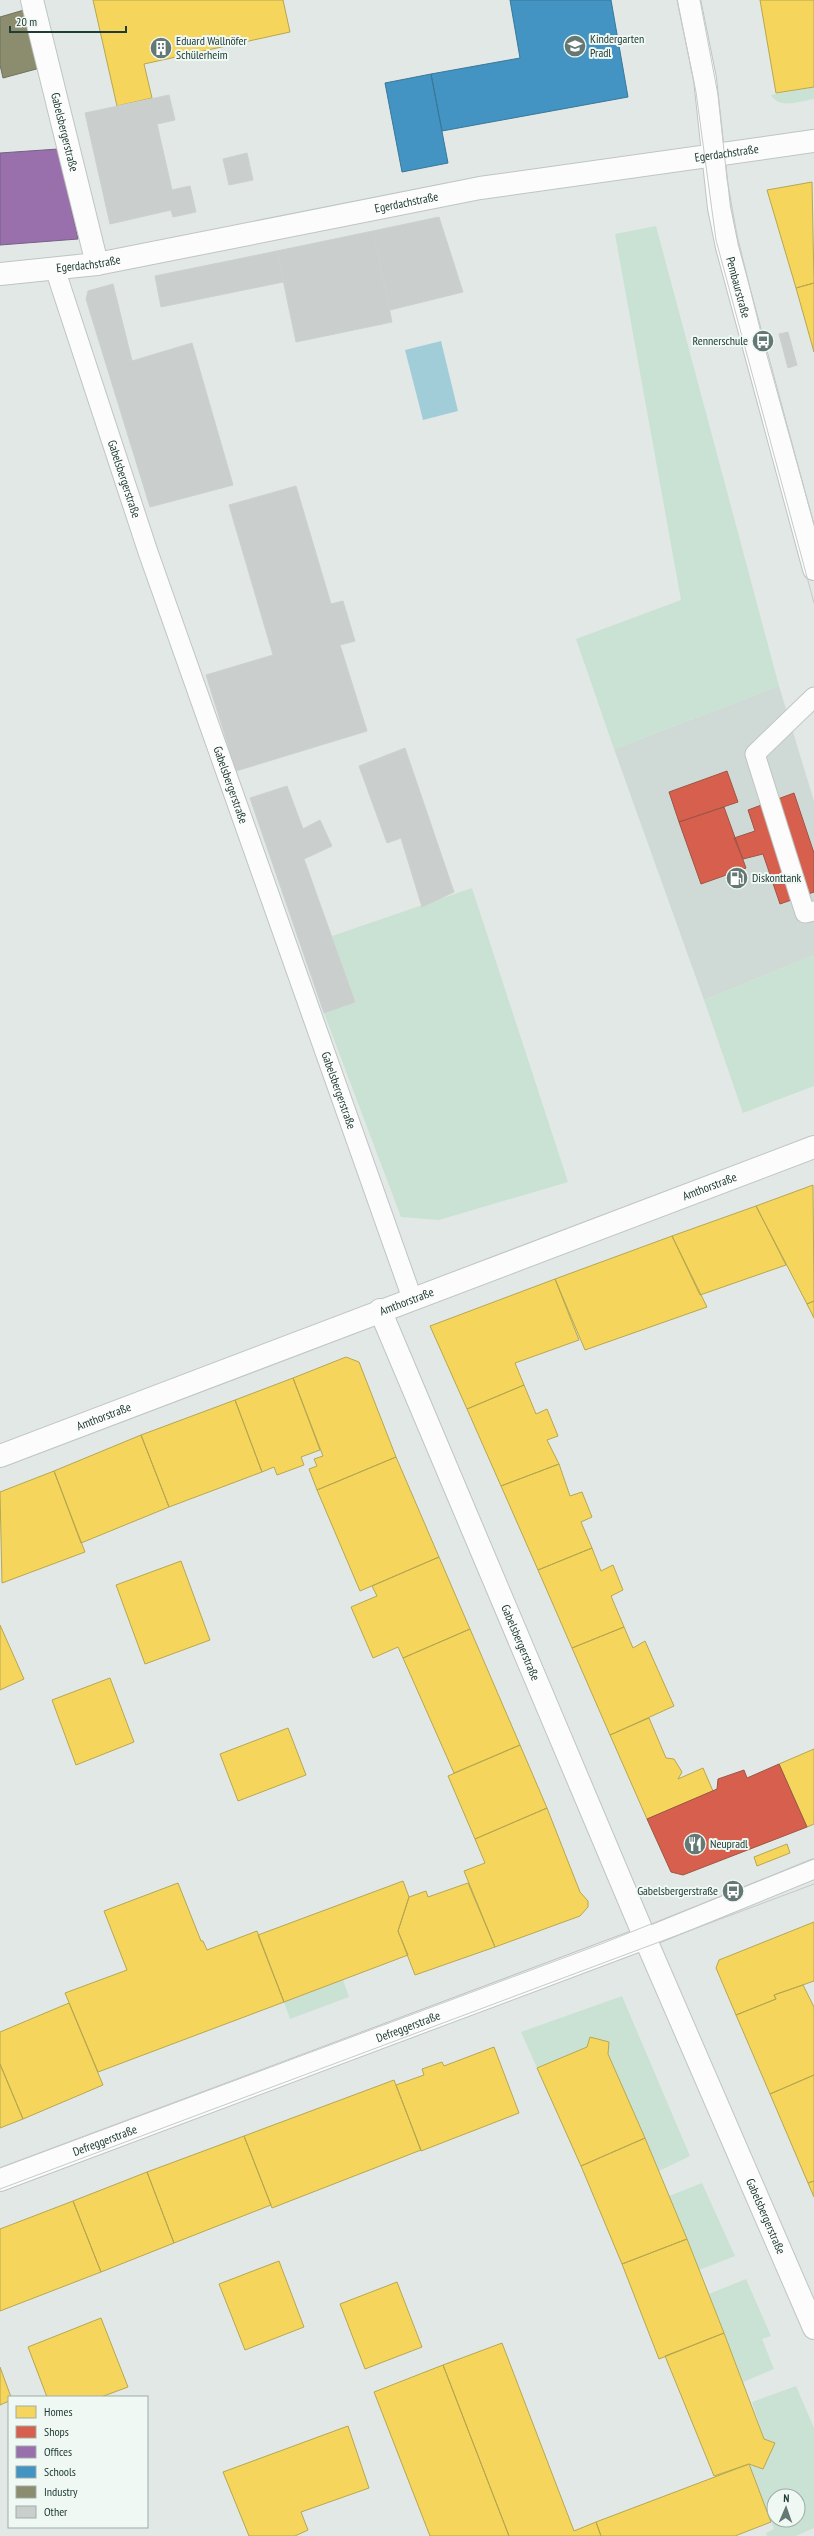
<svg xmlns="http://www.w3.org/2000/svg" width="814" height="2536" font-family="'PT Sans Narrow',sans-serif">
  <style>
    .built { fill: #cfdad6 }
    .green { fill: #cae2d3; fill-rule: evenodd }
    .water { fill: #a1cdd9 }
    .homes { fill: #f6d55c; stroke: #b6a751 }
    .shops { fill: #d6604d; stroke: #9f5546 }
    .offices { fill: #9970ab; stroke: #756088 }
    .schools { fill: #4393c3; stroke: #387999 }
    .industry { fill: #8c8c6e; stroke: #6c745d }
    .building { fill: #cacfcd; stroke: #cbd1cf }
    .lines { fill: none; stroke-linecap: round; stroke-linejoin: round }
    .service-casing { stroke: #bfc5c3; stroke-width: 21 }
    .minor-casing { stroke: #bfc5c3; stroke-width: 24 }
    .tertiary-casing { stroke: #bfc5c3; stroke-width: 24 }
    .service { stroke: #fbfcfb; stroke-width: 19 }
    .minor { stroke: #fbfcfb; stroke-width: 22 }
    .tertiary { stroke: #fbfcfb; stroke-width: 22 }
    .tram { stroke: #c6cac9; stroke-width: 1 }
    .labels { text-anchor: middle; stroke-width: 4; stroke-linejoin: round; paint-order: stroke }
    .poi-label { font-size: 12px; fill: #203c36; stroke: #f0f8f4; text-anchor: start }
    .street-label { font-size: 12px; fill: #203c36; stroke: #f0f8f4 }
  </style>
  <rect width="100%" height="100%" fill="#e2e8e6"/>
  <path class="built" d="M779,686l35,115v154l-110,45 -90,-251z"/>
  <path class="green" d="M814,87v12c-15,2 -34,11 -43,-4z
    M656,226l123,460 -165,63 -38,-110 105,-39 -66,-366z
    M472,888l96,294 -129,38 -38,-3 -77,-204 31,-11 -23,-66z
    M814,955v131l-71,27 -39,-113z
    M343,1980l6,17 -59,22 -6,-17z
    M622,1996l68,160 -31,15 -51,-117v-12l-18,-5 -3,10 -50,21 -16,-36z
    M702,2183l33,73 -36,14 -30,-74z
    M746,2279l25,57 -9,3 12,30 -31,13 -34,-88z
    M796,2386l18,42v100l-18,8h-29l-1,-3 8,-4 -25,-65 14,5 11,-26 -10,-4 -12,-37zM774,2496h24v24h-24z"/>
  <path class="water" d="M441,341l17,70 -35,9 -18,-70z"/>
  <path class="homes" d="M93,0h190l7,32 -146,32 8,34 -35,8z
    M760,0h54v87l-38,6z
    M812,182l2,101 -18,5 -29,-98z
    M814,283v69l-18,-64z
    M813,1185l1,116 -7,3 -51,-98z
    M756,1206l30,59 -86,30 -28,-59z
    M672,1236l35,71 -122,43 -30,-71z
    M555,1279l24,61 -64,23 9,22 -57,24 -37,-83z
    M814,1301v17l-7,-14z
    M346,1357l13,5 37,95 -79,33 -8,-21 8,-3 -3,-7 9,-3 -30,-78z
    M293,1378l27,72 -19,7 3,8 -27,10 -3,-8 -12,5 -27,-72z
    M524,1385l12,29 11,-5 11,27 -11,4 12,24 -58,22 -34,-77z
    M235,1400l27,72 -93,35 -28,-72z
    M141,1435l28,72 -88,36 -27,-72z
    M396,1457l43,100 -79,34 -43,-101z
    M559,1464l11,32 12,-4 10,25 -11,5 11,26 -54,22 -37,-84z
    M54,1471l31,81 -83,31 -2,-91z
    M592,1548l9,23 12,-6 10,25 -12,6 13,31 -52,21 -34,-78z
    M439,1557l31,72 -67,29 -5,-11 -25,11 -22,-51 26,-11 -5,-10z
    M181,1561l29,79 -65,24 -29,-79z
    M0,1625l24,54 -24,11z
    M624,1627l9,21 12,-7 29,65 -64,29 -38,-87z
    M470,1629l50,116 -66,28 -51,-115z
    M110,1678l24,64 -58,23 -24,-65z
    M649,1718l17,40 8,1 8,13 -4,7 25,-11 10,23 -66,28 -37,-84z
    M288,1728l18,47 -68,26 -18,-47z
    M520,1745l27,63 -72,31 -27,-63z
    M814,1749v75l-7,3 -28,-63z
    M547,1808l33,84 8,9v6l-8,9 -85,31 -31,-76 21,-8 -10,-24z
    M787,1844l3,9 -33,13 -3,-9z
    M403,1881l6,16 -11,34 10,24 -124,47 -26,-67z
    M178,1883l23,58h2l4,9 50,-19 27,71 -186,70 -33,-79 62,-23 -23,-59z
    M468,1883l27,64 -80,28 -17,-44 11,-34 17,-6 2,6z
    M814,1922v59l-40,14 2,4 -40,16 -20,-47 3,-8z
    M803,1985l11,22v68l-44,19 -34,-79 40,-16 -2,-4z
    M69,2003l34,82 -80,34 -23,-55v-32z
    M590,2037l19,5 -1,12 37,84 -64,28 -44,-98 50,-21z
    M494,2047l25,66 -98,38 -25,-66 28,-10 -2,-6 20,-7 2,4z
    M0,2064l23,55 -23,9z
    M814,2075v106l-6,2 -38,-89z
    M394,2080l27,70 -149,58 -28,-72z
    M244,2136l27,69 -97,38 -27,-71z
    M645,2138l42,101 -65,25 -41,-98z
    M147,2172l27,71 -73,29 -28,-71z
    M814,2181v16l-6,-14z
    M73,2201l28,71 -101,39v-82z
    M687,2239l37,94 -65,26 -37,-95z
    M279,2261l25,66 -59,23 -26,-66z
    M397,2282l25,65 -57,22 -25,-65z
    M101,2318l27,69 -27,10h-54l-19,-50z
    M724,2333l40,106 11,4 -12,26 -14,-5 -35,12 -49,-120z
    M502,2343l72,188 22,-9 5,14h-92l-66,-171z
    M443,2365l66,171h-79l-56,-144z
    M0,2367l11,30h-2v4l-9,4z
    M348,2426l21,62 -68,24 7,18 -13,6h-46l-26,-64z
    M749,2464l22,58 -36,14h-134l-5,-14z"/>
  <path class="shops" d="M727,771l11,31 -59,20 -10,-30z
    M794,793l20,60v39l-34,12 -17,-50 -20,5 -9,-21 21,-7 -7,-21z
    M724,807l22,61 -45,16 -22,-62z
    M779,1764l28,63 -124,48 -12,-3 -24,-53 70,-30 1,-10 26,-9 3,8z"/>
  <path class="offices" d="M58,149l20,90 -78,6v-92z"/>
  <path class="schools" d="M510,0h101l17,97 -186,34 -11,-57 89,-16z
    M431,74l17,89 -46,9 -17,-89z"/>
  <path class="industry" d="M24,10l16,58 -37,10 -3,-13v-48z"/>
  <path class="building" d="M169,95l6,25 -18,4 15,66 18,-4 6,26 -23,5 -2,-7 -61,14 -25,-111z
    M247,153l6,27 -24,5 -6,-26z
    M439,217l24,75 -73,18 -17,-79z
    M373,231l19,91 -96,20 -19,-91z
    M277,251l6,31 -122,25 -6,-31z
    M113,284l19,77 60,-18 41,142 -83,22 -64,-208 2,-8z
    M788,332l9,33 -9,3 -9,-34z
    M296,486l35,118 12,-3 12,40 -15,4 27,86 -131,40 -30,-96 67,-20 -44,-150z
    M405,748l49,144 -32,15 -21,-69 -14,5 -28,-77z
    M287,786l16,43 17,-9 12,26 -28,13 51,143 -31,11 -74,-215z"/>
  <g class="lines">
    <g class="service-casing">
      <g id="service">
        <path id="s1" d="M55,269l93,283 264,746"/>
        <path d="M814,697l-59,57 50,159 9,-2"/>
        <path d="M645,1938l169,-69"/>
      </g>
    </g>
    <g class="minor-casing">
      <g id="minor">
        <path id="s2" d="M32,0l65,264"/>
        <path id="s3" d="M0,274l97,-10 383,-76 334,-47"/>
        <path id="s4" d="M380,1310l265,628 169,390"/>
        <path id="s5" d="M0,1456l814,-309"/>
        <path id="s6" d="M0,2180l645,-242"/>
      </g>
    </g>
    <g class="tertiary-casing">
      <g id="tertiary">
        <path id="s7" d="M689,0l16,79 14,129 8,39 87,322"/>
      </g>
    </g>
    <use href="#service" class="service"/>
    <use href="#minor" class="minor"/>
    <use href="#tertiary" class="tertiary"/>
    <path class="tram" d="M677,0l19,92 20,148 98,363
      M700,0l18,95 9,84 10,56 26,106 51,183
      M0,2168l601,-224 213,-85
      M0,2189l814,-305"/>
  </g>
  <defs>
    <g id="school-disc" transform="scale(1.15)"><circle r="9.5" fill="#647874" stroke="#f0f8f4"/><path d="M0-5L7-2L0 1L-7-2ZM-4 1L0 2.5L4 1V4Q0 6-4 4Z" fill="#fff"/></g>
    <g id="building-disc" transform="scale(1.15)"><circle r="9.5" fill="#647874" stroke="#f0f8f4"/><path d="M-4-6H4V6H1V3H-1V6H-4ZM-2.5-4.3h1.7v1.8h-1.7ZM.8-4.3h1.7v1.8H.8ZM-2.5-1h1.7V.8h-1.7ZM.8-1h1.7V.8H.8Z" fill="#fff"/></g>
    <g id="bus-disc" transform="scale(1.15)"><circle r="9.5" fill="#647874" stroke="#f0f8f4"/><path d="M-5-6H5V4H4V6H2V4H-2V6H-4V4H-5ZM-3.5-4V0h7V-4ZM-3.5 1.2v1.5H-2V1.2ZM2 1.2v1.5H3.5V1.2Z" fill="#fff"/></g>
    <g id="fuel-disc" transform="scale(1.15)"><circle r="9.5" fill="#647874" stroke="#f0f8f4"/><path d="M-5.5-6h7V0h2V4h1.3V-2.5L3-4.5l.8-.8L6-3V5H2.5V1h-1V6h-7ZM-4.2-4.7v3.2H.2V-4.7Z" fill="#fff"/></g>
    <g id="restaurant-disc" transform="scale(1.15)"><circle r="9.5" fill="#647874" stroke="#f0f8f4"/><path d="M-5-6h1v4h1v-4h1v4h1v-4h1v5L-1.5 .5V6h-2V.5L-5-1ZM5-6V6H3V1.5H1.5Q1.5-4 5-6Z" fill="#fff"/></g>
  </defs>
  <g fill-rule="evenodd">
    <use href="#school-disc" x="575" y="46"/>
    <use href="#building-disc" x="161" y="48"/>
    <use href="#bus-disc" x="763" y="341"/>
    <use href="#fuel-disc" x="737" y="878"/>
    <use href="#restaurant-disc" x="695" y="1844"/>
    <use href="#bus-disc" x="733" y="1891"/>
  </g>
  <g class="labels">
    <g class="poi-label">
      <text x="590" y="43">Kindergarten<tspan x="590" dy="14">Pradl</tspan></text>
      <text x="176" y="45">Eduard Wallnöfer<tspan x="176" dy="14">Schülerheim</tspan></text>
      <text x="748" y="345" text-anchor="end">Rennerschule</text>
      <text x="752" y="882">Diskonttank</text>
      <text x="710" y="1848">Neupradl</text>
      <text x="718" y="1895" text-anchor="end">Gabelsbergerstraße</text>
    </g>
    <g class="street-label">
      <text dy="4" stroke="none"><textPath href="#s2" startOffset="136">Gabelsbergerstraße</textPath></text>
      <text dy="4" stroke="none"><textPath href="#s3" startOffset="737">Egerdachstraße</textPath></text>
      <text dy="4" stroke="none"><textPath href="#s3" startOffset="413">Egerdachstraße</textPath></text>
      <text dy="4" stroke="none"><textPath href="#s3" startOffset="89">Egerdachstraße</textPath></text>
      <text dy="4" stroke="none"><textPath href="#s7" startOffset="292">Pembaurstraße</textPath></text>
      <text dy="4" stroke="none"><textPath href="#s1" startOffset="221">Gabelsbergerstraße</textPath></text>
      <text dy="4" stroke="none"><textPath href="#s1" startOffset="545">Gabelsbergerstraße</textPath></text>
      <text dy="4" stroke="none"><textPath href="#s1" startOffset="869">Gabelsbergerstraße</textPath></text>
      <text dy="4" stroke="none"><textPath href="#s5" startOffset="759">Amthorstraße</textPath></text>
      <text dy="4" stroke="none"><textPath href="#s5" startOffset="435">Amthorstraße</textPath></text>
      <text dy="4" stroke="none"><textPath href="#s5" startOffset="111">Amthorstraße</textPath></text>
      <text dy="4" stroke="none"><textPath href="#s4" startOffset="361">Gabelsbergerstraße</textPath></text>
      <text dy="4" stroke="none"><textPath href="#s6" startOffset="436">Defreggerstraße</textPath></text>
      <text dy="4" stroke="none"><textPath href="#s6" startOffset="112">Defreggerstraße</textPath></text>
      <text dy="4" stroke="none"><textPath href="#s4" startOffset="985">Gabelsbergerstraße</textPath></text>
    </g>
  </g>
  <rect x="8" y="2396" width="140" height="132" fill="#f0f8f4" stroke="#9dada8"/>
  <rect x="16" y="2406" width="20" height="12" fill="#f6d55c" stroke="#9dada8"/>
  <text x="44" y="2416" font-size="12" fill="#203c36">Homes</text>
  <rect x="16" y="2426" width="20" height="12" fill="#d6604d" stroke="#9dada8"/>
  <text x="44" y="2436" font-size="12" fill="#203c36">Shops</text>
  <rect x="16" y="2446" width="20" height="12" fill="#9970ab" stroke="#9dada8"/>
  <text x="44" y="2456" font-size="12" fill="#203c36">Offices</text>
  <rect x="16" y="2466" width="20" height="12" fill="#4393c3" stroke="#9dada8"/>
  <text x="44" y="2476" font-size="12" fill="#203c36">Schools</text>
  <rect x="16" y="2486" width="20" height="12" fill="#8c8c6e" stroke="#9dada8"/>
  <text x="44" y="2496" font-size="12" fill="#203c36">Industry</text>
  <rect x="16" y="2506" width="20" height="12" fill="#cacfcd" stroke="#9dada8"/>
  <text x="44" y="2516" font-size="12" fill="#203c36">Other</text>
  <g transform="translate(786 2508) rotate(2)"><circle r="19" fill="#f0f8f4" stroke="#9dada8"/>
  <path d="M0-3L7 15L0 10L-7 15Z" fill="#647874"/>
  <text y="-6" font-size="11" font-weight="bold" text-anchor="middle" fill="#203c36">N</text>
  </g>
  <path d="M10 26v6h116v-6" fill="none" stroke="#203c36" stroke-width="2"/>
  <text x="16" y="26" font-size="12" fill="#203c36" stroke="#f0f8f4" stroke-width="3" paint-order="stroke">20 m</text>
</svg>
